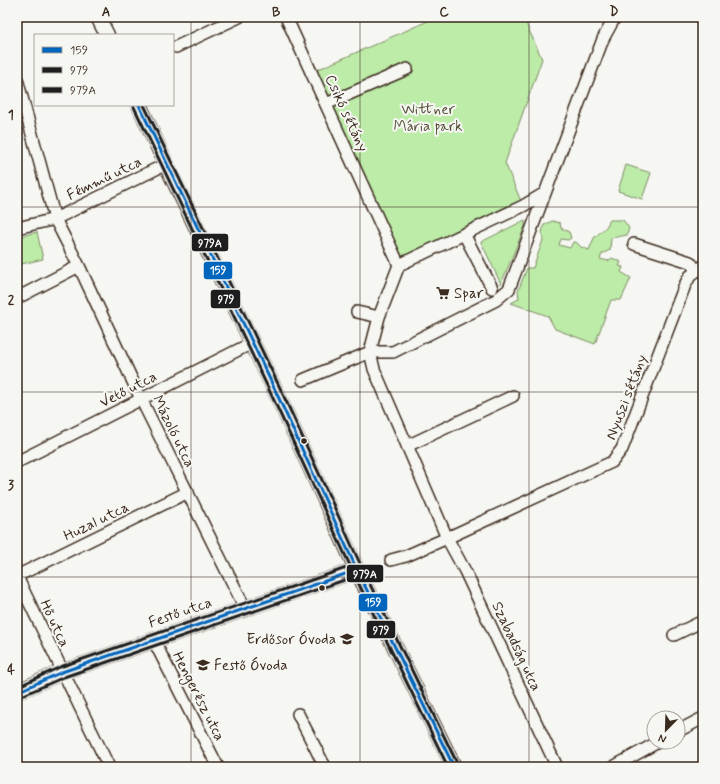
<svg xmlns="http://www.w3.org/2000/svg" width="720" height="784" font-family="Mynerve,sans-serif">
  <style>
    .green { fill: #bdeba8; stroke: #7c8a63 }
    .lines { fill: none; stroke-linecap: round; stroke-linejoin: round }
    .minor-casing { stroke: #3b2a1e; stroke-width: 14 }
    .tertiary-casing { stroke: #3b2a1e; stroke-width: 17 }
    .minor { stroke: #f6f6f2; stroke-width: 11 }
    .tertiary { stroke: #f6f6f2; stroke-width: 14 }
    .bus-1-casing { stroke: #f6f6f2; stroke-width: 6 }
    .bus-2-casing { stroke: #f6f6f2; stroke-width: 6 }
    .bus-3-casing { stroke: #f6f6f2; stroke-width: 6 }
    .bus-1 { stroke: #0065bd; stroke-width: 3 }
    .bus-2 { stroke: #1e1e1e; stroke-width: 3 }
    .bus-3 { stroke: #1e1e1e; stroke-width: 3 }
    .grid { fill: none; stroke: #3b2a1e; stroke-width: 1; stroke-opacity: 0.55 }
    .bus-dot { fill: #3b2a1e; stroke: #f6f6f2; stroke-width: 1.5 }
    .labels { text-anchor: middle; stroke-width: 4; stroke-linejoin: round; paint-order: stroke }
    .park-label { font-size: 15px; fill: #55513a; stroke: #f6f6f2 }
    .street-label { font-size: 15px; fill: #3b2a1e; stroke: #f6f6f2 }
    .poi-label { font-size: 15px; fill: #3b2a1e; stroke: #f6f6f2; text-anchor: start }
    .line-badge { stroke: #f6f6f2; stroke-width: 1.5 }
    .badge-label { font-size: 11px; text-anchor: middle; font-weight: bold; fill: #fff }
    .neatline { fill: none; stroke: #3b2a1e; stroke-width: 1.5 }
    .grid-label { font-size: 13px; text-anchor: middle; font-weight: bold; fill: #3b2a1e }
  </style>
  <rect width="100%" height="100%" fill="#f6f6f2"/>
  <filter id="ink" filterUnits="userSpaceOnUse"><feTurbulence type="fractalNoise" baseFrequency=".025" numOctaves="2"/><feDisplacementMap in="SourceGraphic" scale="8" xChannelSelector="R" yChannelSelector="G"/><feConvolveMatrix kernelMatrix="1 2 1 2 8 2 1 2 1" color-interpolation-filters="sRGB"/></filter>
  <g filter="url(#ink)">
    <path class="green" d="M437,17h86l19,42 -37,104 18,43 -124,59 -87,-193z
      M626,165l25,8 -9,26 -24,-8z
      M525,220v6l-24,58 -20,-42z
      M610,220h13l6,8 -2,7 -16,3 -1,12 -8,4 -2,5 8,2 4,-3 9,4 -2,4 4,1 -2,5 10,6 -10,22h-10l-16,44 -40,-15 -7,-13 -37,-13 8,-4 -1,-8 9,-23h6l10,-28 -1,-7 2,-8 8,-4 8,2 1,5 8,4 2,6 -3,2 -7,-1 -2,6 11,3 3,-6h3l5,5 8,3 5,-12 12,-11z
      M37,232l6,27 -26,6v-28z"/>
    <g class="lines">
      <g class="minor-casing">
        <path id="minor" d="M286,17l113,248
          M176,47l63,-30
          M17,79l38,140 24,47 62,133 104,209
          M326,104l81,-35
          M545,193l-22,13 -124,59 -20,52 -9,35 4,17 73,169 18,33 92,196
          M17,228l38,-9 111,-55
          M464,234l28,54
          M634,244l56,18 7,9
          M17,298l62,-32
          M357,312l22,5
          M303,380l67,-28h23l103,-52 13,-11 94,-250 12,-22
          M407,446l106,-50
          M17,462l235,-119
          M391,560l15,-4 41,-18 165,-76 10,-13 63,-164 5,-9 13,-10
          M17,576l171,-84
          M17,577l92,190
          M674,635l29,-14
          M153,639l65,128
          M298,714l27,53
          M678,731l25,-13
          M613,767l45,-25"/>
      </g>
      <g class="tertiary-casing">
        <path id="tertiary" d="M98,17l9,18
          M139,105l27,59 110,228 81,178 97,197
          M17,692l45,-20 295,-102"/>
      </g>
      <use href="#minor" class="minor"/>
      <use href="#tertiary" class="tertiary"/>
      <g class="bus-1-casing">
        <path id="bus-1" d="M139,105l137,287 81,178 97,197
          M17,692l45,-20 295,-102"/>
      </g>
      <g class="bus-2-casing">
        <path id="bus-2" d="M134,107l137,287 82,178 95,195
          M19,697l45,-20 295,-102"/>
      </g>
      <g class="bus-3-casing">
        <path id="bus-3" d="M144,105l137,285 81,178 96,197
          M17,687l43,-20 295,-102"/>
      </g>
      <use href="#bus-1" class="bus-1"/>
      <use href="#bus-2" class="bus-2"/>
      <use href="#bus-3" class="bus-3"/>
    </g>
  </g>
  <path class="grid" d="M191,17v750M360,17v750M529,17v750M17,207h686M17,392h686M17,577h686"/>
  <defs>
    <g id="supermarket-bare" transform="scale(1.08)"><path d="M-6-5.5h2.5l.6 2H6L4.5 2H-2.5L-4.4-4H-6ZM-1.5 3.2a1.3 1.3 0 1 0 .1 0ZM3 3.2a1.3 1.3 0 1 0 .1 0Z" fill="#3b2a1e" stroke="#f6f6f2" stroke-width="2.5" paint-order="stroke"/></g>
    <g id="school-bare" transform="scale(1.08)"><path d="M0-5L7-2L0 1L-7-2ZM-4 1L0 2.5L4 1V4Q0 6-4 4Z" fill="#3b2a1e" stroke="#f6f6f2" stroke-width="2.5" paint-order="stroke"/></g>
  </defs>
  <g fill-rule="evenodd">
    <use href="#supermarket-bare" x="443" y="293"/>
    <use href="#school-bare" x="347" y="639"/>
    <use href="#school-bare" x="203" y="665"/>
  </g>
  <g class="bus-dot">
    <circle cx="304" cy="441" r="3.5"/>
    <circle cx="322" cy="588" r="3.5"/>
  </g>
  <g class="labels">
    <g class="park-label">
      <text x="428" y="114">Wittner<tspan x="428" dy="17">Mária park</tspan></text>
    </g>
    <g class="street-label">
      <text transform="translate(347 113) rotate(65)" y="5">Csikó sétány</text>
      <text transform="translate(104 178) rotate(-26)" y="5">Fémmű utca</text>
      <text transform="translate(128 389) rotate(-27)" y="5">Vető utca</text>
      <text transform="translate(626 397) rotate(-69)" y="5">Nyuszi sétány</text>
      <text transform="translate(174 431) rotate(64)" y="5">Mázoló utca</text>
      <text transform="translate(96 521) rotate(-26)" y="5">Huzal utca</text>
      <text transform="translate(180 612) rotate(-19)" y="5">Festő utca</text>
      <text transform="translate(55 623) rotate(65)" y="5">Hő utca</text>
      <text transform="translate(517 646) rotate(65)" y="5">Szabadság utca</text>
      <text transform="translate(199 696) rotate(63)" y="5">Hengerész utca</text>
    </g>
    <g class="poi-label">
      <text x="454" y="298">Spar</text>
      <text x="336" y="644" text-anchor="end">Erdősor Óvoda</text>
      <text x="214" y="670">Festő Óvoda</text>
    </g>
  </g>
  <g class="line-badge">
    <rect x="191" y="233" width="38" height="19" rx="4" fill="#1e1e1e"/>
    <rect x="203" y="261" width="30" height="19" rx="4" fill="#0065bd"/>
    <rect x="210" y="289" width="31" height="20" rx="4" fill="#1e1e1e"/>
    <rect x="346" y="564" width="38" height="19" rx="4" fill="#1e1e1e"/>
    <rect x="358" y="593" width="30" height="19" rx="4" fill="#0065bd"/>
    <rect x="366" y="620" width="30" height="19" rx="4" fill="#1e1e1e"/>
  </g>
  <g class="badge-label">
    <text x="210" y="247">979A</text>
    <text x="218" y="274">159</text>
    <text x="226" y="303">979</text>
    <text x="365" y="578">979A</text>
    <text x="373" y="606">159</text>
    <text x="381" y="634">979</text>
  </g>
  <rect width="720" height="784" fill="none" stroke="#f6f6f2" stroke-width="44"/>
  <rect x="34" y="34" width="140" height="72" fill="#f6f6f2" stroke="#aba49d"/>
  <rect x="42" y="47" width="20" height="6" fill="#0065bd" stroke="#aba49d"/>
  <text x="70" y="54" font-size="12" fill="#3b2a1e">159</text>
  <rect x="42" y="67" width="20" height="6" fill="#1e1e1e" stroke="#aba49d"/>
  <text x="70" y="74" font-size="12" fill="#3b2a1e">979</text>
  <rect x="42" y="87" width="20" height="6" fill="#1e1e1e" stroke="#aba49d"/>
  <text x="70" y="94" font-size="12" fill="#3b2a1e">979A</text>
  <g transform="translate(666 730) rotate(203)"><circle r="19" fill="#f6f6f2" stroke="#aba49d"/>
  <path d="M0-3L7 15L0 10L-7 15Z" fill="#3b2a1e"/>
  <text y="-6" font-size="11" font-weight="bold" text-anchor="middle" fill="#3b2a1e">N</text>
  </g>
  <rect x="22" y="22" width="676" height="740" class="neatline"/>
  <g class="grid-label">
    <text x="106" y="16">A</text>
    <text x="276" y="16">B</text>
    <text x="444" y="16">C</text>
    <text x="614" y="16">D</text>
    <text x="11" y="119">1</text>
    <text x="11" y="304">2</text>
    <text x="11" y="489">3</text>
    <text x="11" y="674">4</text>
  </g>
</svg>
